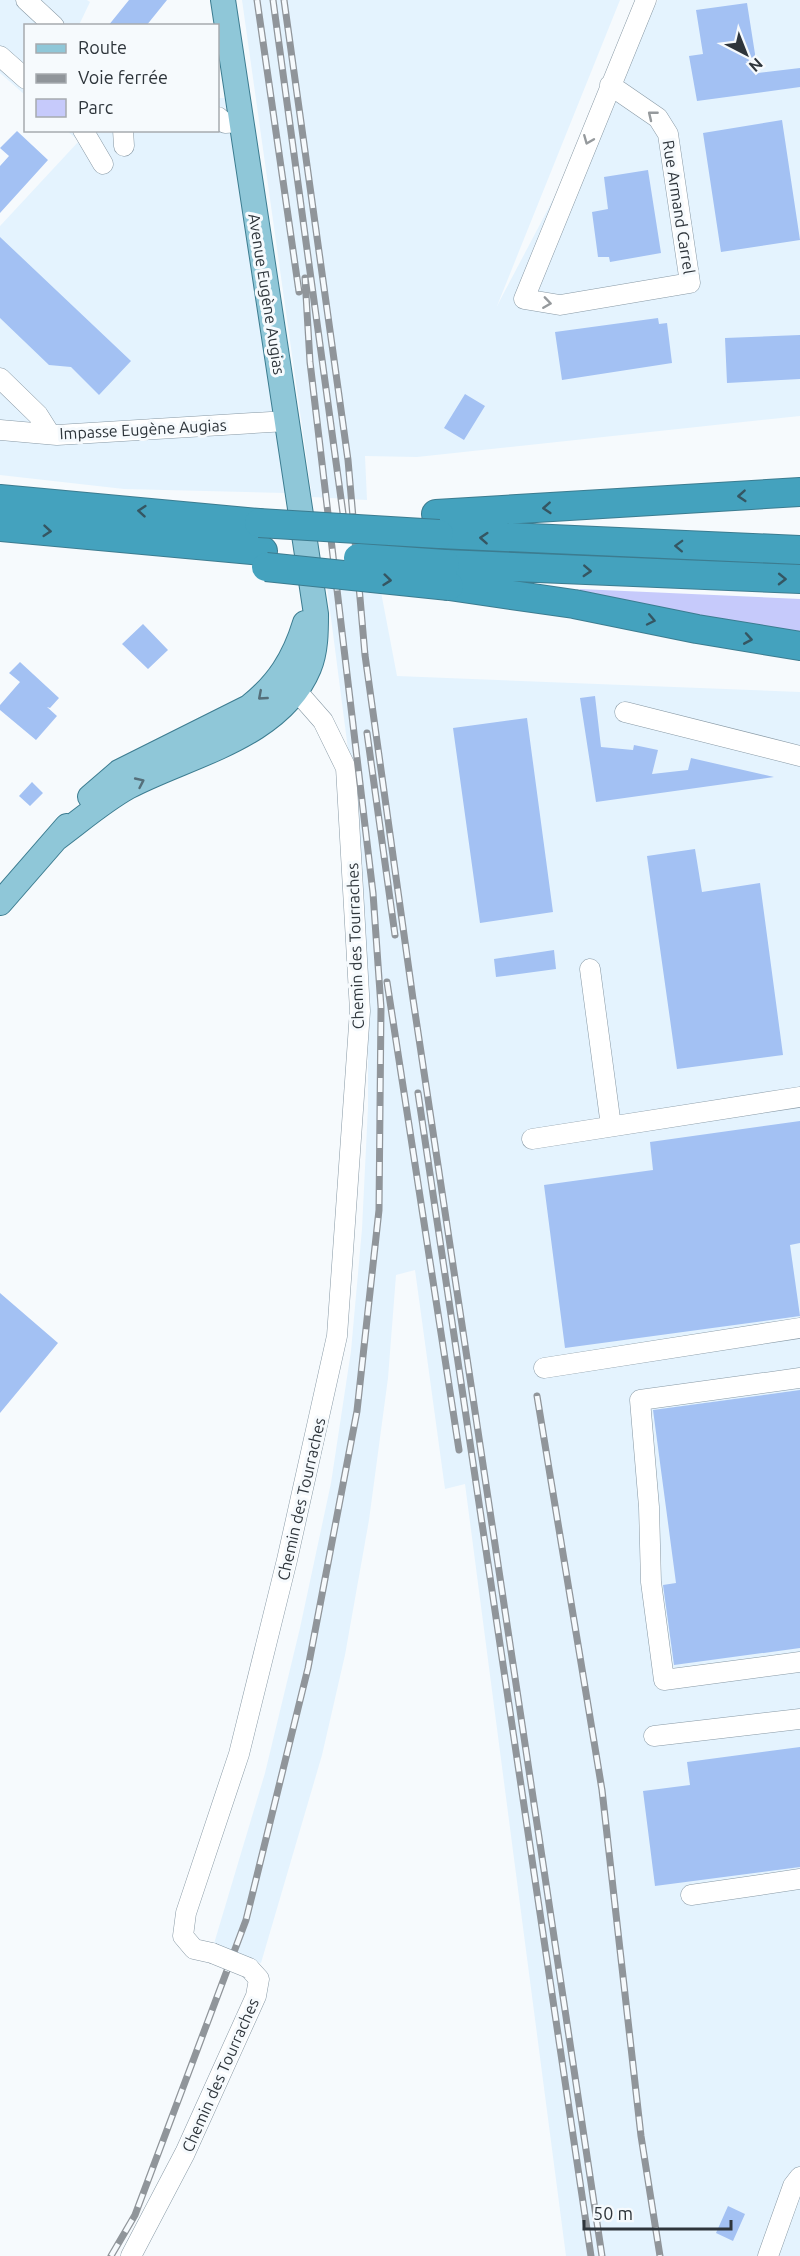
<svg xmlns="http://www.w3.org/2000/svg" width="800" height="2256" font-family="Ubuntu,sans-serif">
  <style>
    .built { fill: #e4f3fe }
    .green { fill: #c6cafb }
    .building { fill: #a3c1f3 }
    .lines { fill: none; stroke-linecap: round; stroke-linejoin: round }
    .minor-casing { stroke: #8899a5; stroke-width: 21 }
    .major-casing { stroke: #3c7c90; stroke-width: 26 }
    .highway-casing { stroke: #3c7c90; stroke-width: 30 }
    .minor { stroke: #fff; stroke-width: 20 }
    .major { stroke: #8fc7d8; stroke-width: 24 }
    .highway { stroke: #44a2be; stroke-width: 28 }
    .rail-casing { stroke: #90959a; stroke-width: 7 }
    .rail { stroke: #f6fafd; stroke-width: 4.5; stroke-dasharray: 14; stroke-linecap: butt }
    .minor-bridge-casing { stroke: #8899a5; stroke-width: 21; stroke-linecap: butt }
    .highway-bridge-casing { stroke: #3c7c90; stroke-width: 30; stroke-linecap: butt }
    .minor-bridge { stroke: #fff; stroke-width: 20 }
    .highway-bridge { stroke: #44a2be; stroke-width: 28 }
    .oneway { stroke: #969a9d }
    .oneway2 { stroke: #355662 }
    .oneway3 { stroke: #556f7a }
    .labels { text-anchor: middle; stroke-width: 6; stroke-linejoin: round; paint-order: stroke }
    .street-label { font-size: 16px; fill: #2e353b; stroke: #f6fafd }
  </style>
  <rect width="100%" height="100%" fill="#f6fafd"/>
  <path class="built" d="M0,0h87l3,2 -11,23 -53,1 -1,69 -25,-22z
    M242,0h378l-123,306 161,-306h142v416l-383,41 -52,-1 2,44 -55,-3z
    M218,98h7l50,311 11,84 -162,-4 -124,-14v-249l79,-85 -12,-10 151,-1z
    M327,587l54,5 16,84 403,16v1564h-234l-101,-772 -20,5 -30,-219 -19,5 -8,103 -19,142 -24,135 -23,100 -61,208 -48,-16 52,-174 35,-145 31,-145 20,-132 11,-122 6,-122v-121l-7,-136z"/>
  <path class="green" d="M580,589l220,10v34l-222,-37z"/>
  <path class="building" d="M129,0h38l-21,26h-38z
    M747,3l11,70 42,-5v19l-103,14 -8,-45 14,-2 -7,-44z
    M782,120l18,120 -79,12 -18,-119z
    M17,131l31,29 -48,53v-47l9,-10 -9,-8z
    M648,170l13,83 -51,9 -1,-5h-11l-6,-45 16,-3 -4,-32z
    M0,237l131,124 -32,34 -28,-28 -22,-2 -49,-47z
    M658,318l1,6 8,-1 5,40 -110,17 -7,-48z
    M800,335v44l-73,4 -2,-45z
    M465,394l20,12 -21,34 -20,-12z
    M143,624l25,26 -20,19 -26,-25z
    M20,662l39,36 -9,10 -3,-1 10,9 -21,24 -36,-30v-5l20,-23 -11,-9z
    M595,696l6,51 32,3 1,-5 24,5 -6,24 36,-4 3,-12 83,19 -178,25 -16,-104z
    M527,718l26,194 -73,11 -27,-195z
    M32,782l11,11 -13,13 -11,-10z
    M695,849l7,43 58,-9 23,172 -106,14 -30,-213z
    M554,950l2,19 -60,8 -2,-18z
    M800,1121v122l-10,2 10,71 -235,32 -21,-163 109,-15 -3,-28z
    M0,1293l58,50 -58,70z
    M800,1390v258l-126,17 -11,-80 13,-2 -23,-173z
    M800,1747v120l-145,19 -12,-95 47,-6 -3,-23z
    M728,2206l17,8 -12,27 -17,-8z"/>
  <g class="lines">
    <g class="minor-casing">
      <path id="minor" d="M26,0l28,26
        M0,56l26,23
        M610,85l48,33 10,16 22,149 -130,22 -36,-6 122,-299
        M218,117l7,6 15,-1
        M83,130l20,34
        M123,130l1,16
        M0,378l38,37 12,19
        M0,430l57,5 230,-14
        M625,712l175,44
        M590,969l21,157
        M532,1139l268,-42
        M544,1368l256,-40
        M800,1378l-160,22 9,107 2,75 13,98 136,-18
        M654,1736l146,-17
        M691,1895l109,-16
        M212,1953l-18,-4 -11,-13 3,-23 53,-159 48,-194 50,-224 23,-325 -14,-243 -23,-47 -36,-41
        M131,2256l54,-103 71,-157 3,-17 -10,-11
        M768,2256l25,-70 7,-9"/>
    </g>
    <g class="major-casing">
      <path id="major" d="M90,797l29,-25 130,-65c29,-23 45,-48 56,-84
        M57,838c23,-17 46,-37 71,-51 60,-32 152,-49 181,-119 7,-17 7,-37 7,-54l-93,-614
        M0,903l67,-77"/>
    </g>
    <g class="highway-casing">
      <path id="highway" d="M0,499l259,24
        M436,514l364,-22
        M0,527l263,24
        M439,534l361,16
        M445,564l355,15
        M449,586l125,18 123,25 103,17"/>
    </g>
    <use href="#minor" class="minor"/>
    <use href="#major" class="major"/>
    <use href="#highway" class="highway"/>
    <g class="rail-casing">
      <path id="rail" d="M257,0l42,292
        M273,0l72,528
        M284,0l64,460 17,195 48,344 189,1257
        M367,733l28,202
        M387,982l72,468
        M418,1093l173,1163
        M537,1396l65,394 39,346 19,120
        M111,2256l24,-41 111,-295 62,-252 49,-257 22,-201 2,-203 -8,-114 -63,-531 -5,-84"/>
    </g>
    <use href="#rail" class="rail"/>
    <g class="minor-bridge-casing">
      <path id="minor-bridge" d="M212,1953l37,15"/>
    </g>
    <g class="highway-bridge-casing">
      <path id="highway-bridge" d="M259,523l180,11
        M358,558l87,6
        M266,567l183,19"/>
    </g>
    <use href="#minor-bridge" class="minor-bridge"/>
    <use href="#highway-bridge" class="highway-bridge"/>
  </g>
  <defs><path id="oneway-chevron" d="M-2-3.5L2.5 0L-2 3.5" fill="none" stroke-width="1.6" stroke-linecap="round" stroke-linejoin="round" transform="scale(1.5)"/></defs>
  <g class="oneway">
    <use href="#oneway-chevron" transform="translate(652 115) rotate(-141)"/>
    <use href="#oneway-chevron" transform="translate(588 140) rotate(112)"/>
    <use href="#oneway-chevron" transform="translate(547 303) rotate(8)"/>
  </g>
  <g class="oneway2">
    <use href="#oneway-chevron" transform="translate(742 496) rotate(176)"/>
    <use href="#oneway-chevron" transform="translate(547 508) rotate(176)"/>
    <use href="#oneway-chevron" transform="translate(142 511) rotate(-175)"/>
    <use href="#oneway-chevron" transform="translate(47 531) rotate(5)"/>
    <use href="#oneway-chevron" transform="translate(484 538) rotate(-176)"/>
    <use href="#oneway-chevron" transform="translate(679 546) rotate(-178)"/>
    <use href="#oneway-chevron" transform="translate(587 571) rotate(3)"/>
    <use href="#oneway-chevron" transform="translate(782 579) rotate(1)"/>
    <use href="#oneway-chevron" transform="translate(387 580) rotate(6)"/>
    <use href="#oneway-chevron" transform="translate(651 620) rotate(12)"/>
    <use href="#oneway-chevron" transform="translate(748 639) rotate(10)"/>
  </g>
  <g class="oneway3">
    <use href="#oneway-chevron" transform="translate(262 696) rotate(139)"/>
    <use href="#oneway-chevron" transform="translate(140 782) rotate(-25)"/>
  </g>
  <g class="labels">
    <g class="street-label">
      <text transform="translate(679 207) rotate(81)" y="6">Rue Armand Carrel</text>
      <text transform="translate(267 294) rotate(81)" y="6">Avenue Eugène Augias</text>
      <text transform="translate(143 429) rotate(-3)" y="6">Impasse Eugène Augias</text>
      <text transform="translate(355 946) rotate(-92)" y="6">Chemin des Tourraches</text>
      <text transform="translate(301 1499) rotate(-77)" y="6">Chemin des Tourraches</text>
      <text transform="translate(220 2075) rotate(-66)" y="6">Chemin des Tourraches</text>
    </g>
  </g>
  <rect x="24" y="24" width="195" height="108" fill="#f6fafd" stroke="#a6abaf" stroke-width="1.5"/>
  <rect x="36" y="44" width="30" height="9" fill="#8fc7d8" stroke="#a6abaf" stroke-width="1.5"/>
  <text x="78" y="54" font-size="18" fill="#2e353b">Route</text>
  <rect x="36" y="74" width="30" height="9" fill="#90959a" stroke="#a6abaf" stroke-width="1.5"/>
  <text x="78" y="84" font-size="18" fill="#2e353b">Voie ferrée</text>
  <rect x="36" y="99" width="30" height="18" fill="#c6cafb" stroke="#a6abaf" stroke-width="1.5"/>
  <text x="78" y="114" font-size="18" fill="#2e353b">Parc</text>
  <g transform="translate(746 54) rotate(138)" stroke="#f6fafd" stroke-width="4.5" paint-order="stroke">
  <path d="M0-4.5L10 22L0 15L-10 22Z" fill="#2e353b"/>
  <text y="-9" font-size="16" font-weight="bold" text-anchor="middle" fill="#2e353b">N</text>
  </g>
  <path d="M584 2220v9h147v-9" fill="none" stroke="#2e353b" stroke-width="3"/>
  <text x="593" y="2220" font-size="18" fill="#2e353b" stroke="#f6fafd" stroke-width="4.5" paint-order="stroke">50 m</text>
</svg>
